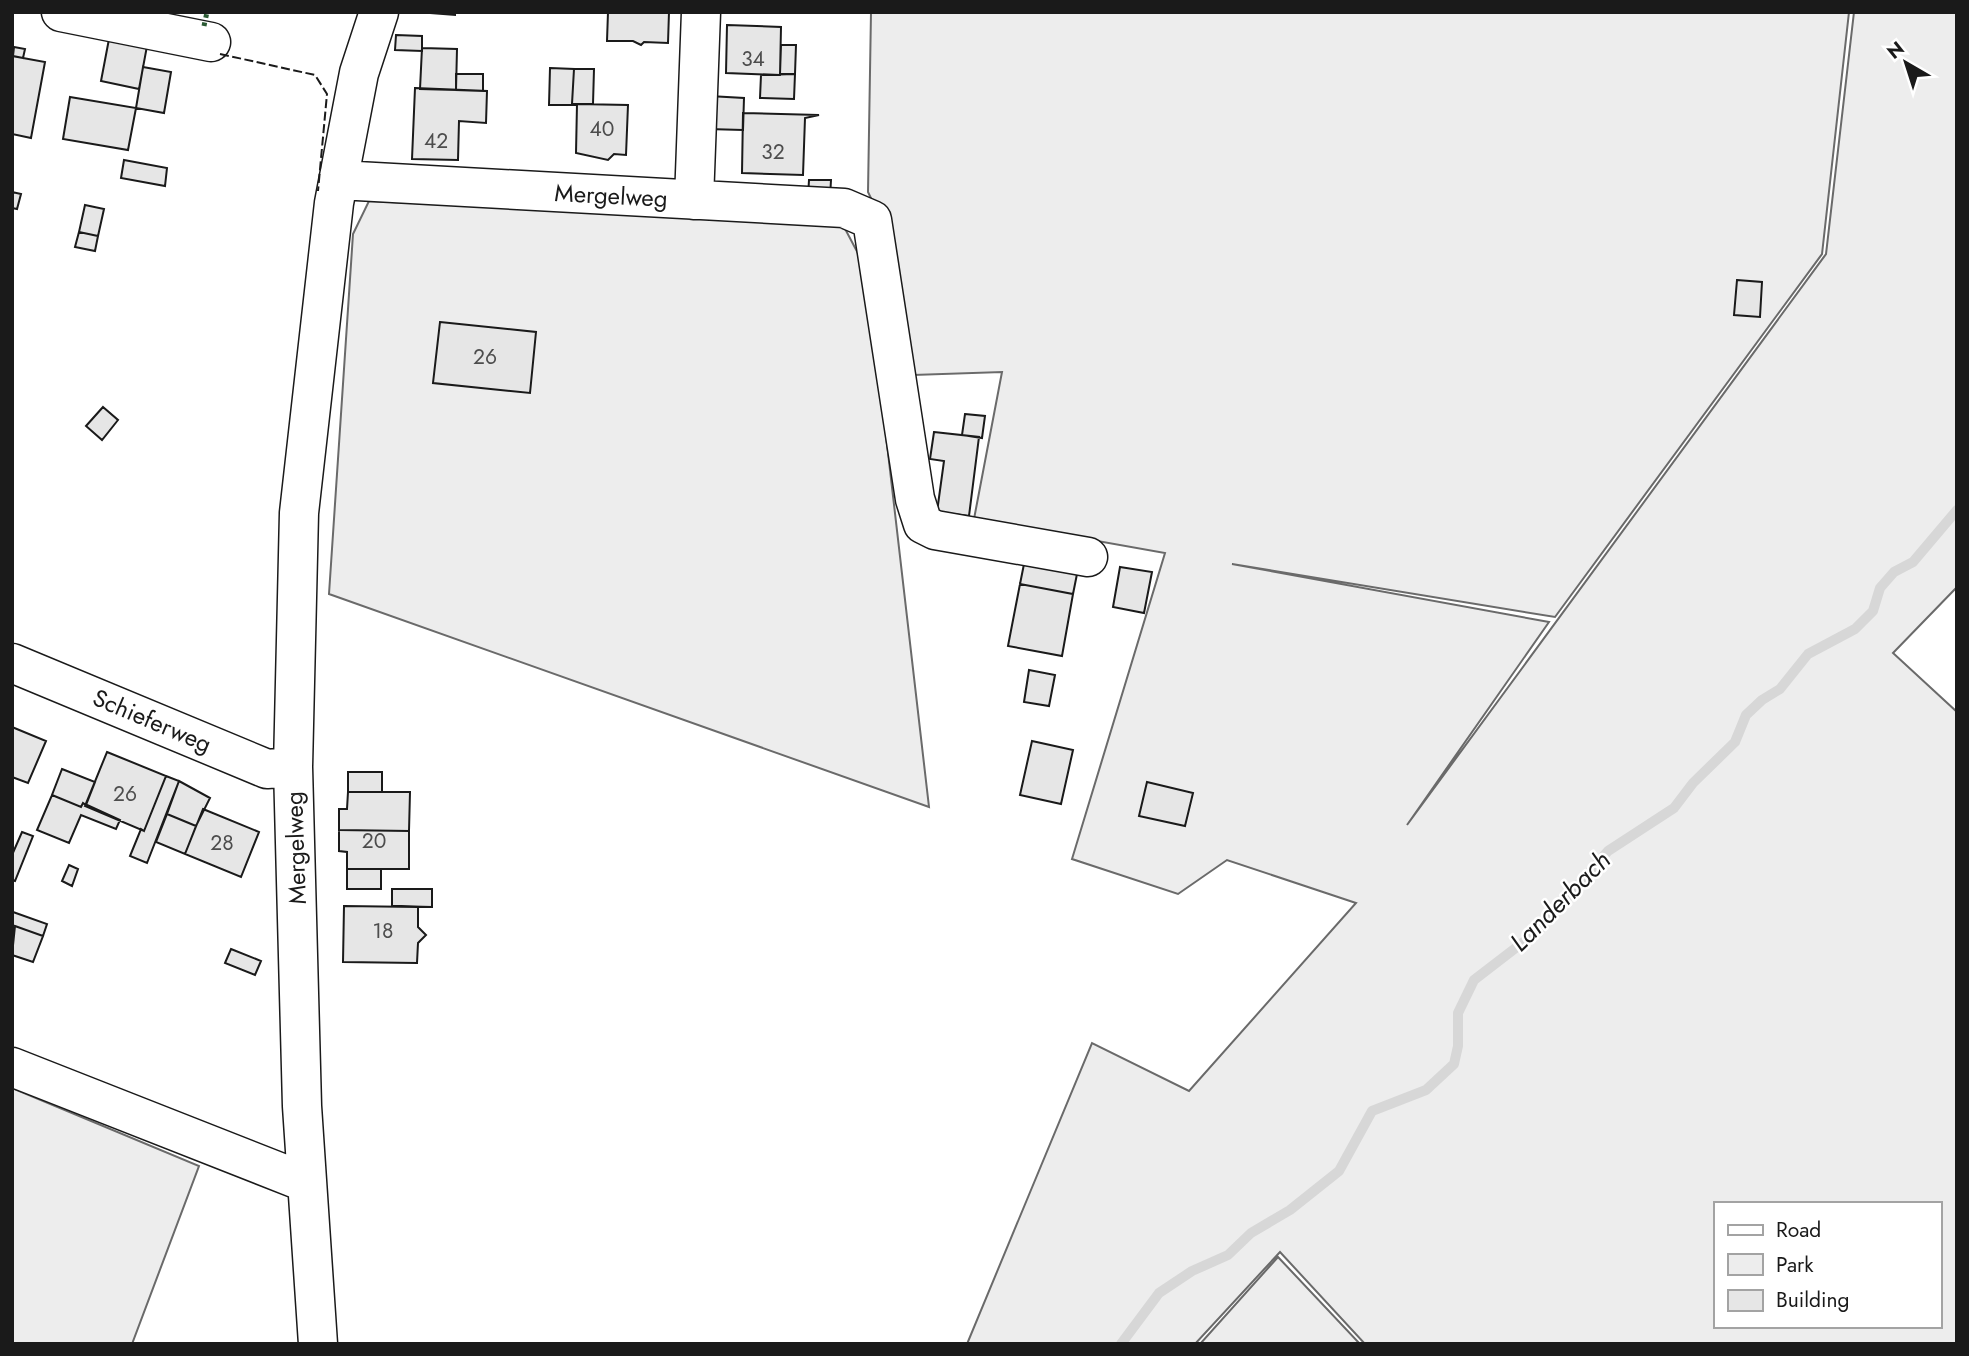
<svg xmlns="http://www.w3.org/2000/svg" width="1969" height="1356" font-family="Jost,sans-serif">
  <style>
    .green { fill: #ededed; stroke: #6a6a6a; stroke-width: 2; fill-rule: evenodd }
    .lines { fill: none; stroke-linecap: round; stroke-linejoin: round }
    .stream { stroke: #d7d7d7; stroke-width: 10 }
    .building { fill: #e6e6e6; stroke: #1a1a1a; stroke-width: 2 }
    .minor-casing { stroke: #1a1a1a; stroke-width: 41 }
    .minor { stroke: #fff; stroke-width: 38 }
    .hedge { stroke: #2b5a34; stroke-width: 5; stroke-dasharray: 3.5 5; stroke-linecap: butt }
    .fence { stroke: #1a1a1a; stroke-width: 2; stroke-dasharray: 9 3.5; stroke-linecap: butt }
    .labels { text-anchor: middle; stroke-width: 5; stroke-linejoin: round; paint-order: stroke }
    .number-label { font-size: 21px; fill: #4d4d4d }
    .street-label { font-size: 24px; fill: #1a1a1a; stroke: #fff }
    .water-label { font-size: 26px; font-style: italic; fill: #1a1a1a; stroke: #fff }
  </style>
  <rect width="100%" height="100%" fill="#fff"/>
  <path class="green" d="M871,12h978l-27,242 -267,363 -323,-53 317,58 -142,203 419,-571 28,-242h103v575l-64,66 64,59v632h-592l-85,-92 -85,92h-228l125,-301 97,48 167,-188 -129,-43 -49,34 -106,-35 93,-306 -191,-34 28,-147 -89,3 -32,-156 -13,-27zM1715,1204h224v122h-224z
    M369,201l473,22 20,38 17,114 50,432 -600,-213 24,-360z
    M12,1088l187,78 -67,178h-120z
    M1278,1257l82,87h-160z"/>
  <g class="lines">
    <path class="stream" d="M1121,1344l38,-51 33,-22 36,-16 23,-22 39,-23 49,-39 33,-60 54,-21 28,-26 4,-18v-33l16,-33 65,-50 69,-79 66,-43 19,-25 42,-41 11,-27 16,-15 18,-11 28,-35 47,-25 18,-18 7,-23 14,-16 19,-10 44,-52"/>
  </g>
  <path class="building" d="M417,12h38v3z
    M608,12h61l-1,31 -24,-1 -3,3 -8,-4h-26z
    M727,25l54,2 -1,48 -54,-2z
    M396,35l26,1v15l-27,-1z
    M109,39l38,7 -8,43 -38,-8z
    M781,45h15l-1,29h-15z
    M14,47l11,2 -2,9 -10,-2z
    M422,48l35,1 -1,41 -36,-1z
    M12,56l33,6 -14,76 -19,-4z
    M143,67l28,5 -7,41 -28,-5z
    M550,68l24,1 -2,35 5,1h-28z
    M574,69h20l-1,35h-21z
    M456,74h27v17l-27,-1z
    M795,74l-1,25 -34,-1 1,-23z
    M415,88l72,3 -1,32 -27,-2 -1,39 -46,-1z
    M709,96l35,2 -1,32 -35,-1z
    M70,97l66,11 -8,42 -65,-11z
    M577,104l51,1 -2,50 -12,-1 -6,6 -32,-7z
    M743,113l76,2 -14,3 -2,57 -61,-2z
    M124,160l43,8 -2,18 -44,-8z
    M809,180h22l-1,18 -22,-1z
    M12,192l9,2 -4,15 -5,-1z
    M85,205l19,4 -6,27 -19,-4z
    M79,232l19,4 -3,15 -20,-4z
    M1737,280l25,2 -2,35 -26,-2z
    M440,322l96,10 -6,61 -97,-10z
    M103,407l15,13 -16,20 -16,-14z
    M965,414l20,2 -3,22 -20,-3z
    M934,432l45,5 -10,79 -32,-4 7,-51 -14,-2z
    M1026,554l53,10 -6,30 -53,-10z
    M1120,567l32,5 -8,41 -31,-6z
    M1020,584l53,10 -11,62 -54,-10z
    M1029,670l26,5 -6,31 -25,-4z
    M12,727l34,14 -18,42 -16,-6z
    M1032,741l41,9 -12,54 -41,-9z
    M107,752l59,24 -22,55 -59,-25z
    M62,769l33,13 -9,23 -3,-2 -2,4 -29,-12z
    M348,772h34v20h-34z
    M166,776l13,5 -32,82 -17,-7 11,-27 3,2z
    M179,781l31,17 -14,28 -29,-12z
    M1147,782l46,11 -8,33 -46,-10z
    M348,792h62l-1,39 -70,-1v-21h8z
    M52,795l29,12 2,-4 37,17 -4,9 -35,-14 -12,28 -32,-13z
    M203,809l56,23 -18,45 -56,-23z
    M167,814l29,12 -11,28 -29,-12z
    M339,830l70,1v38h-62v-17l-8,-1z
    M22,832l11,4 -18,45 -3,-1v-25z
    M69,865l9,4 -6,17 -10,-5z
    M347,869h34v20h-34z
    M392,889h40v18l-40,-1z
    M344,906l74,1v20l8,8 -8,8 -1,20 -74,-1z
    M13,912l34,12 -4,12 -31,-11z
    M15,926l28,10 -10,26 -21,-7z
    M231,949l30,12 -6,14 -30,-12z"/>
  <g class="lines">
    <g class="minor-casing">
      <path id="minor" d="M61,12l150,30
        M339,180l505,28 28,12 43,279 8,25 12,6 153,27
        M694,200l7,-188
        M12,663l255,106 26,-2
        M12,1067l295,116
        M318,1344l-16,-238 -9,-339 6,-254 35,-310 25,-130 20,-61"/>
    </g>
    <use href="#minor" class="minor"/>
    <path class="hedge" d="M204,26l3,-14"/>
    <path class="fence" d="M220,54l95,21 12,19 -9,97"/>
  </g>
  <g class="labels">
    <g class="number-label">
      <text x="753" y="66">34</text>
      <text x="602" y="136">40</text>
      <text x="436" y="148">42</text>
      <text x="773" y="159">32</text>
      <text x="485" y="364">26</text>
      <text x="125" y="801">26</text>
      <text x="374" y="848">20</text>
      <text x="222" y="850">28</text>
      <text x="383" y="938">18</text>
    </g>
    <g class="street-label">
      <text transform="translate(611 196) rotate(3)" y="8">Mergelweg</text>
      <text transform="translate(152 721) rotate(23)" y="8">Schieferweg</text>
      <text transform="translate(296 848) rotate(-92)" y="8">Mergelweg</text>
    </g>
    <g class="water-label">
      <text transform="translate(1560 901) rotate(-45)" y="9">Landerbach</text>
    </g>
  </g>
  <rect width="1969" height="1356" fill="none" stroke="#1a1a1a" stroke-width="28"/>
  <rect x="1714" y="1202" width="228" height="126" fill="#ffffff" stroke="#a3a3a3" stroke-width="2"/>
  <rect x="1728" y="1225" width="35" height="10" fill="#ffffff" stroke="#a3a3a3" stroke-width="2"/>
  <text x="1776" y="1237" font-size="21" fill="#1a1a1a">Road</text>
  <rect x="1728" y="1254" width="35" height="21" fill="#ededed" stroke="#a3a3a3" stroke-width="2"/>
  <text x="1776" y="1272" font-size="21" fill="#1a1a1a">Park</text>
  <rect x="1728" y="1290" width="35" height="21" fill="#e6e6e6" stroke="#a3a3a3" stroke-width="2"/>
  <text x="1776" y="1307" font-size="21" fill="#1a1a1a">Building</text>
  <g transform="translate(1906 63) rotate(321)" stroke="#ffffff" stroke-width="5" paint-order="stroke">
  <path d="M0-5L12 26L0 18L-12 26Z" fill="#1a1a1a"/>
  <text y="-10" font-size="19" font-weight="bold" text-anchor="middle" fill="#1a1a1a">N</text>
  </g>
</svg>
